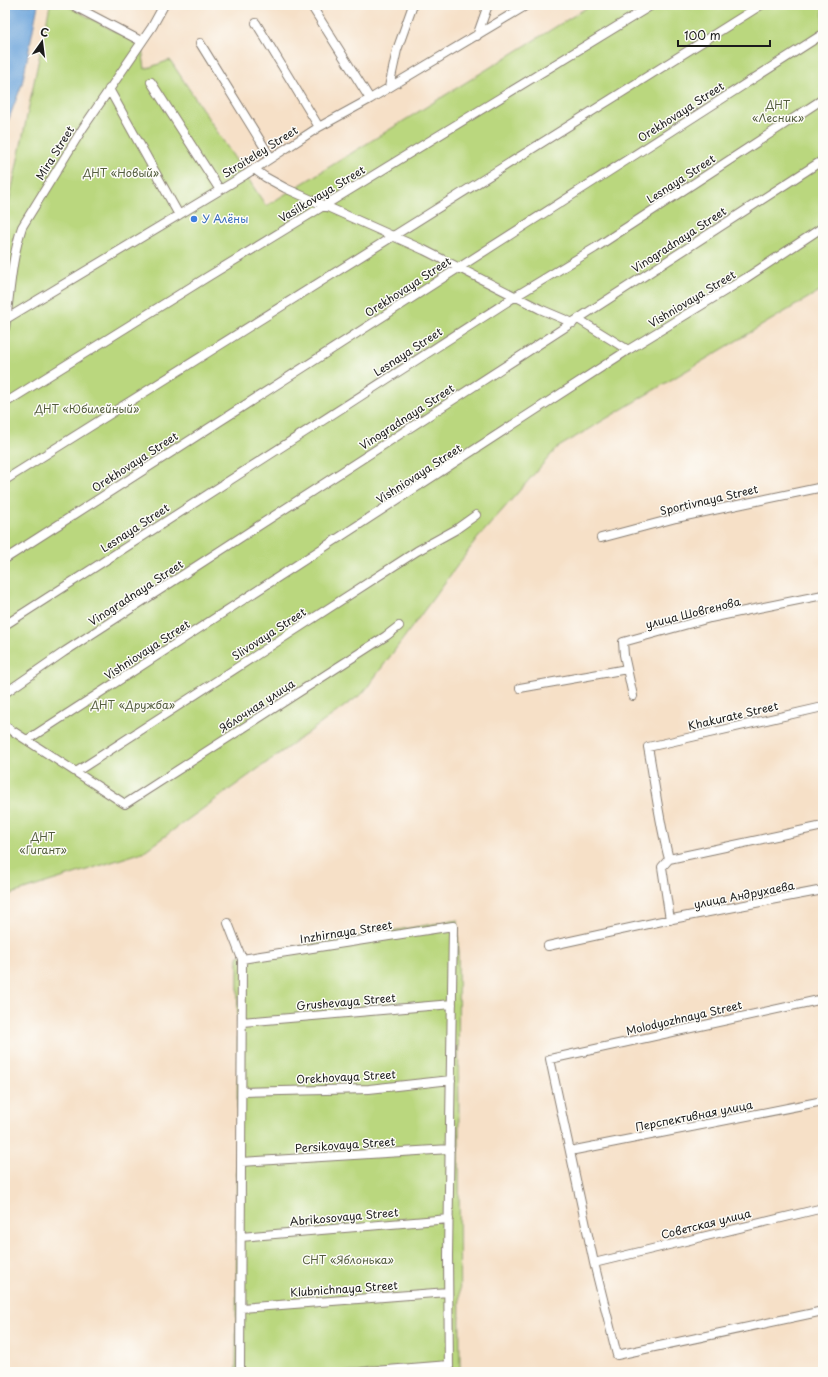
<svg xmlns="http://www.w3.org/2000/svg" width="828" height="1377" font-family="'Playpen Sans',sans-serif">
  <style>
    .green { fill: #bad77e; stroke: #6b7a4d }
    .water { fill: #6ea6dc; stroke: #45617c }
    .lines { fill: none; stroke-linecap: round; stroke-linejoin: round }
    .minor-casing { stroke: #897e72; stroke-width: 10 }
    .minor { stroke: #fff; stroke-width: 8 }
    .shop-dot { fill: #3f7fe0; stroke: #fdfcf7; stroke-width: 1.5 }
    .labels { text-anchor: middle; stroke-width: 3; stroke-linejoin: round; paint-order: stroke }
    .park-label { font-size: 11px; fill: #535d3e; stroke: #fdfcf7 }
    .street-label { font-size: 11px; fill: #1c1c1c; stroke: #fdfcf7 }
    .shop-label { font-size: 11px; fill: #366cbe; stroke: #fdfcf7; text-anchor: start }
  </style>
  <rect width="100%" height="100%" fill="#fdfcf7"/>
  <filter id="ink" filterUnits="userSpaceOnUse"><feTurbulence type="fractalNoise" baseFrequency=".025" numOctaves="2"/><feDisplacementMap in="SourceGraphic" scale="8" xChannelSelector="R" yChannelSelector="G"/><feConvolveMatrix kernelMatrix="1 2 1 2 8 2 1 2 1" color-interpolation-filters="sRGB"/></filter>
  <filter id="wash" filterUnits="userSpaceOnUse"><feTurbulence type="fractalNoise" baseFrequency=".012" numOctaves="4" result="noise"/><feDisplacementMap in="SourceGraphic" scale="16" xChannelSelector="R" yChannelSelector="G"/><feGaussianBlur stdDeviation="0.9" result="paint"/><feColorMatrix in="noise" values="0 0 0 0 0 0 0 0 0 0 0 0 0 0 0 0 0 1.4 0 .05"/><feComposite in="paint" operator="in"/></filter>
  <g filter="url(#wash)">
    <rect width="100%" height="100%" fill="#f6e0c7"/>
    <path class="green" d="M50,5h16l67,36h8l4,28 25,-9 96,146 325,-201h232v284l-266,159 -80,91 -114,154 -220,159 -138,44v-674z
      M458,920l2,452h-224l2,-416z"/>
    <path class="water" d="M5,5h33l-16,79 -14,37 -3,12z"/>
  </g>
  <g filter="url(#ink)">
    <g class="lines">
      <g class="minor-casing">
        <path id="minor" d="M76,5v2l65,34
          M311,5l59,94
          M256,23l63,104
          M477,36l11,-31
          M200,43l71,115
          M151,82l69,108
          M389,87l8,-37 16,-45
          M109,89l70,126
          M254,169l11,8 20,11 139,62 116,59 33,14
          M6,319l239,-144 74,-48 51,-28 157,-94
          M578,319l50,31
          M5,328c5,-34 6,-68 17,-101l61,-99 69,-101 12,-22
          M5,403l199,-124 448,-274
          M5,480l756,-475
          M601,538l75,-20 147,-31
          M5,559l818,-525
          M5,625l511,-329 79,-48 228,-149
          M520,688l107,-19
          M5,693l59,-41 759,-492
          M633,696l-9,-41 -1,-13 87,-24 113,-23
          M823,707l-175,40c7,37 11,75 21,112l154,-33
          M5,726l120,78 261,-168 13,-10
          M27,740l601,-390 118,-72 77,-51
          M76,772l341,-221 38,-21 21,-15
          M669,859l-7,8 8,53
          M228,923l14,36 -2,413
          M548,946l114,-25 161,-31
          M242,959l211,-33 -5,330 1,116
          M823,999l-273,60 44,204 23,92 206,-44
          M242,1022l210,-18
          M242,1092l127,-3 82,-9
          M570,1151l253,-50
          M241,1162l209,-13
          M241,1237l208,-18
          M594,1263l229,-55
          M241,1308l207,-16
          M362,1372l87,-7"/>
      </g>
      <use href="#minor" class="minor"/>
    </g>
  </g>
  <circle class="shop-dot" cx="194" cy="219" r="4"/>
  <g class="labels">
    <g class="park-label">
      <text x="778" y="109">ДНТ<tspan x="778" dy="13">«Лесник»</tspan></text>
      <text x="121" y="177">ДНТ «Новый»</text>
      <text x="87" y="413">ДНТ «Юбилейный»</text>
      <text x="133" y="709">ДНТ «Дружба»</text>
      <text x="43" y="841">ДНТ<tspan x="43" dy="13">«Гигант»</tspan></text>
      <text x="348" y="1264">СНТ «Яблонька»</text>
    </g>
    <g class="street-label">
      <text transform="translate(681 112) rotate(-33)" y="4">Orekhovaya Street</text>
      <text transform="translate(260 152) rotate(-32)" y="4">Stroiteley Street</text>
      <text transform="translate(55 153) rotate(-58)" y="4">Mira Street</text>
      <text transform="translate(681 179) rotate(-33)" y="4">Lesnaya Street</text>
      <text transform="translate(322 194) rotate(-31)" y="4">Vasilkovaya Street</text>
      <text transform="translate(679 240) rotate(-33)" y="4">Vinogradnaya Street</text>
      <text transform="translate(408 287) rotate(-33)" y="4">Orekhovaya Street</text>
      <text transform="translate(692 299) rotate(-31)" y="4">Vishniovaya Street</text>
      <text transform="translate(408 352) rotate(-33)" y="4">Lesnaya Street</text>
      <text transform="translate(407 417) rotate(-33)" y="4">Vinogradnaya Street</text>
      <text transform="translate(135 462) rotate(-33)" y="4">Orekhovaya Street</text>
      <text transform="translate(419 474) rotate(-33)" y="4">Vishniovaya Street</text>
      <text transform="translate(709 500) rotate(-13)" y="4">Sportivnaya Street</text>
      <text transform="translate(135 528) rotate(-33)" y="4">Lesnaya Street</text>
      <text transform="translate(136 593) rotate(-33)" y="4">Vinogradnaya Street</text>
      <text transform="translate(693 613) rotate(-14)" y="4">улица Шовгенова</text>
      <text transform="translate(269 634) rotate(-33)" y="4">Slivovaya Street</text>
      <text transform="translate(147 650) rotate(-33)" y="4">Vishniovaya Street</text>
      <text transform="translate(257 706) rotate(-33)" y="4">Яблочная улица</text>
      <text transform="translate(733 716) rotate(-13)" y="4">Khakurate Street</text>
      <text transform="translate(744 895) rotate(-11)" y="4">улица Андрухаева</text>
      <text transform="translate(346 932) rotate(-9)" y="4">Inzhirnaya Street</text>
      <text transform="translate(346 1002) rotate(-5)" y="4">Grushevaya Street</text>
      <text transform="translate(684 1018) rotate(-13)" y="4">Molodyozhnaya Street</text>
      <text transform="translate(346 1077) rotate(-3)" y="4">Orekhovaya Street</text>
      <text transform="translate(694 1116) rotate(-11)" y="4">Перспективная улица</text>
      <text transform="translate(345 1145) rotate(-4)" y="4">Persikovaya Street</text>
      <text transform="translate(344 1217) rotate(-5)" y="4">Abrikosovaya Street</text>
      <text transform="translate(706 1224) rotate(-14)" y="4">Советская улица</text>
      <text transform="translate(344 1289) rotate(-4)" y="4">Klubnichnaya Street</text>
    </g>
    <g class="shop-label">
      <text x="202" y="223">У Алёны</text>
    </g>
  </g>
  <rect width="828" height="1377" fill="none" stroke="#fdfcf7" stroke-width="20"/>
  <g transform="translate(42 42) rotate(14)" stroke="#fdfcf7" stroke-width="3" paint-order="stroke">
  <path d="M0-3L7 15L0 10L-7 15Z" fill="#1c1c1c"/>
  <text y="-6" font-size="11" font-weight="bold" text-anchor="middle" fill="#1c1c1c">С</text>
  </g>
  <path d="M678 40v6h92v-6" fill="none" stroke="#1c1c1c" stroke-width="2"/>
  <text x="684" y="40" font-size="12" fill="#1c1c1c" stroke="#fdfcf7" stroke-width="3" paint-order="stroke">100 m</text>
</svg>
